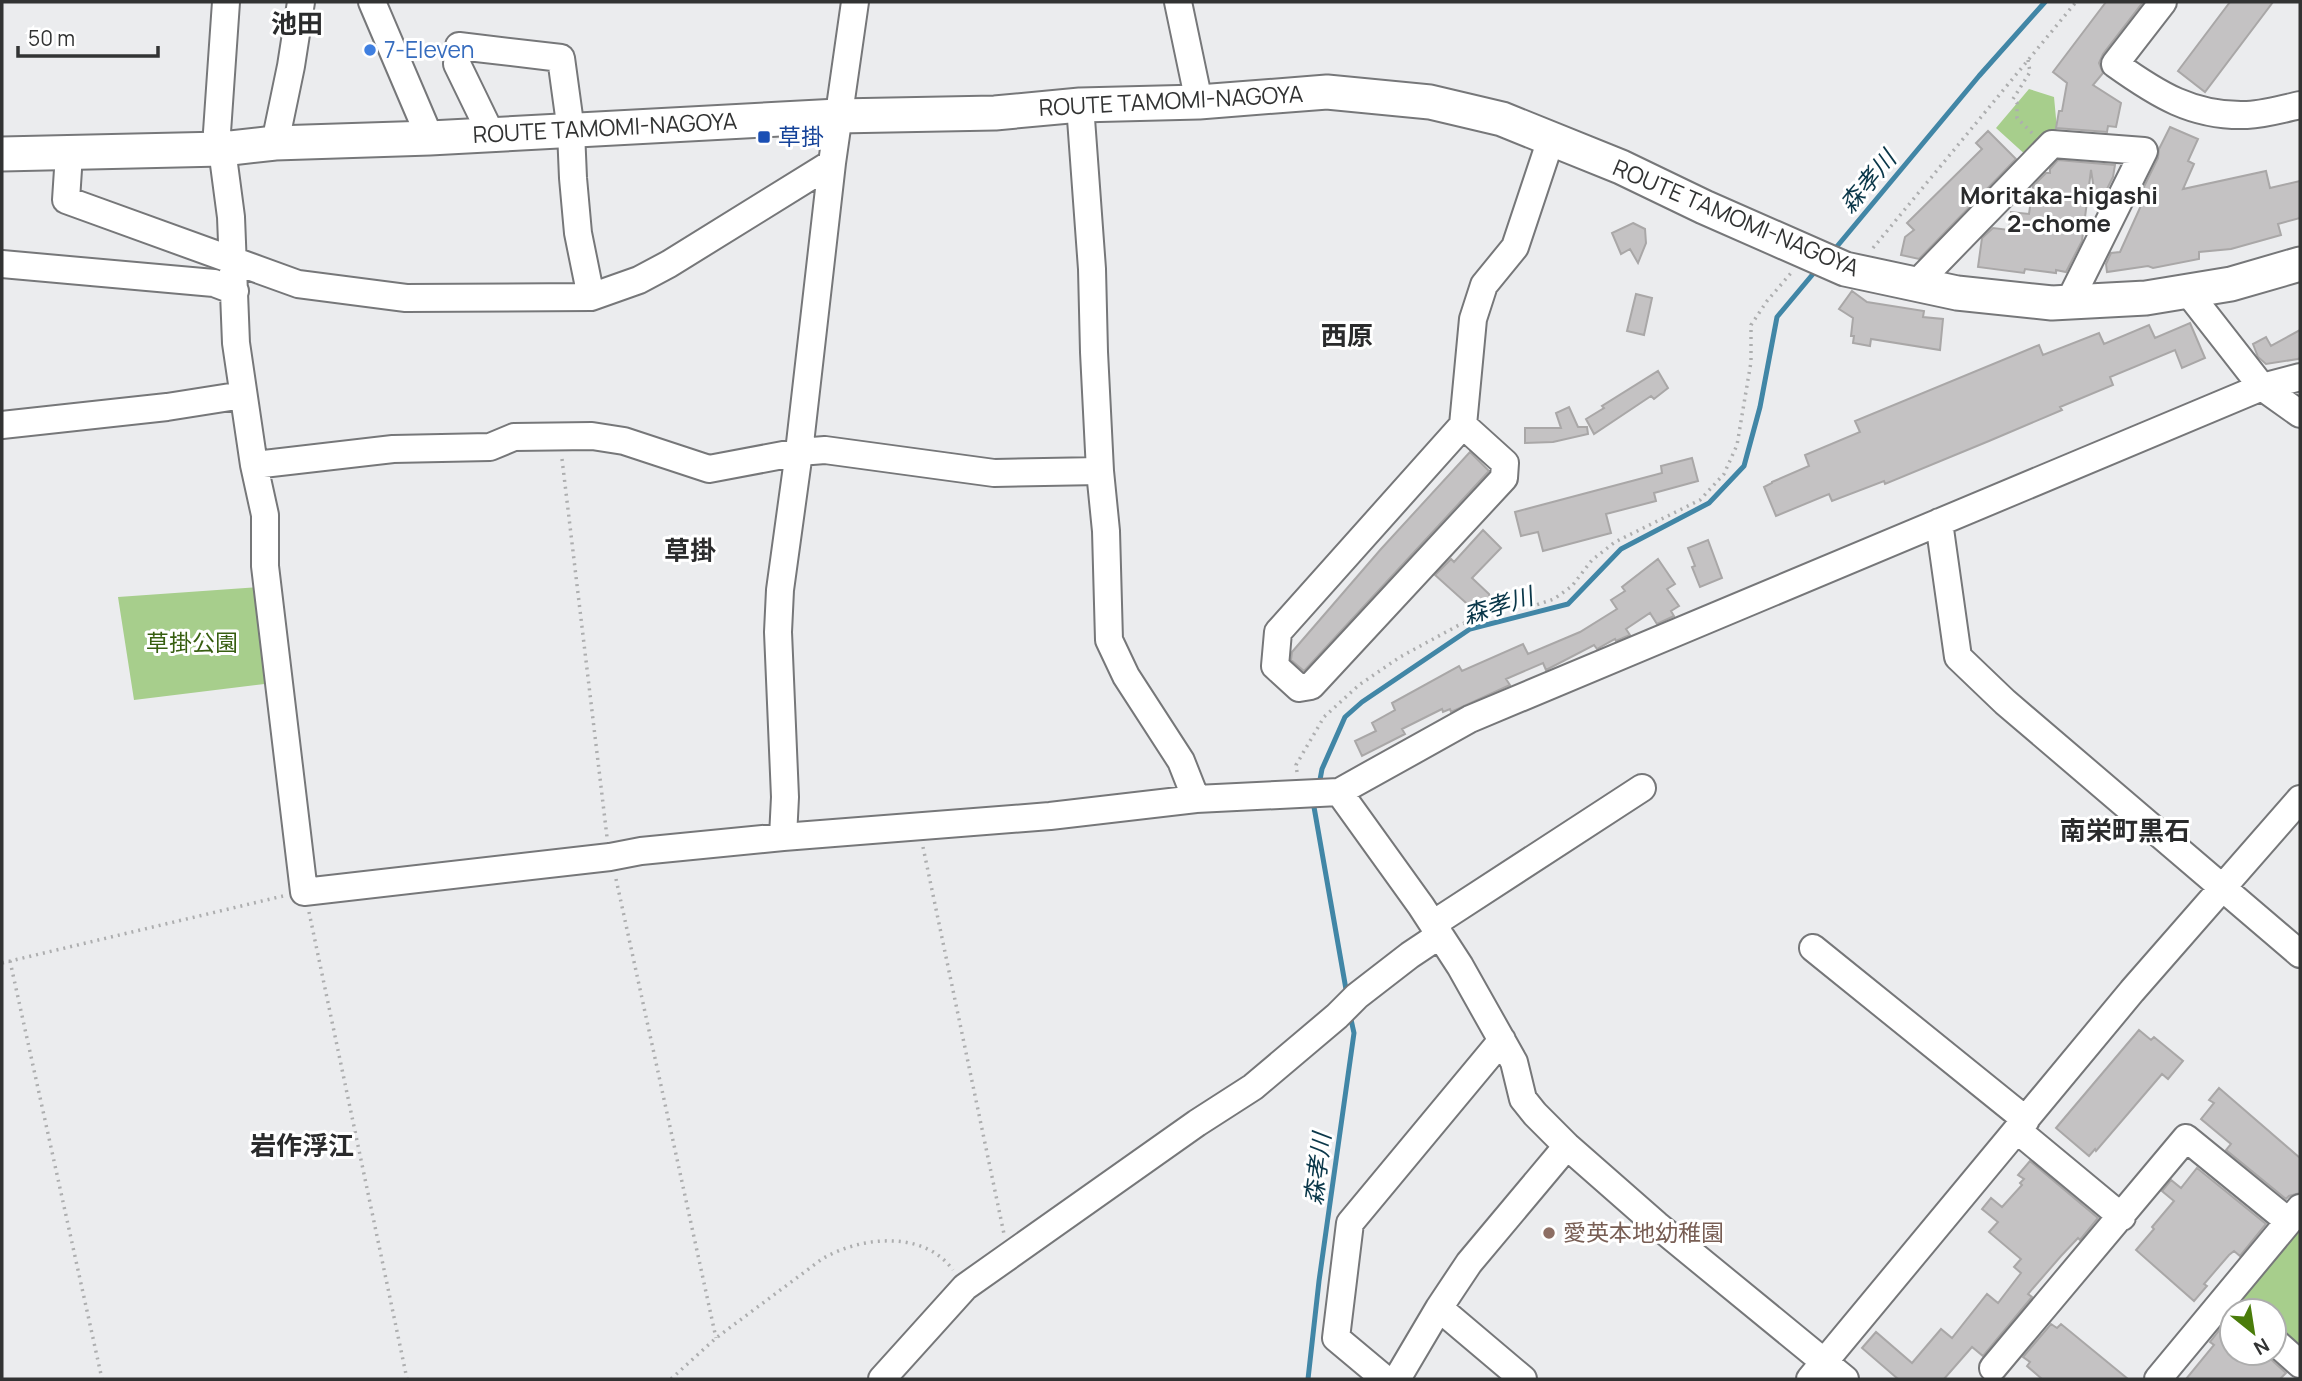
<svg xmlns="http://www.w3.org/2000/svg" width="2302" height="1381" font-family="Manrope,'Noto Sans JP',sans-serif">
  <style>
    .green { fill: #a7ce8c }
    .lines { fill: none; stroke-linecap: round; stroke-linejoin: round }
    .stream { stroke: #4186a6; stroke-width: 5 }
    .building { fill: #c4c2c3; stroke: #a9a7a7; stroke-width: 2 }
    .minor-casing { stroke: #767779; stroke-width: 30 }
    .major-casing { stroke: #767779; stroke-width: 37 }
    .path { stroke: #adaeaf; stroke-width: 3.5; stroke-dasharray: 2 5; stroke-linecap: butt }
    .minor { stroke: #fff; stroke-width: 26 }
    .major { stroke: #fff; stroke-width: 33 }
    .shop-dot { fill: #3f7fe0; stroke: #fff; stroke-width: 2.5 }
    .transit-dot { fill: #1a4fb4; stroke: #fff; stroke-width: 2.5 }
    .education-dot { fill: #8d6e63; stroke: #fff; stroke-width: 2.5 }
    .labels { text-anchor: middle; stroke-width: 6; stroke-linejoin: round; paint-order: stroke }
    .shop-label { font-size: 23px; fill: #366cbe; stroke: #fff; text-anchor: start }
    .street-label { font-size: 23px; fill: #323333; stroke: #fff }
    .transit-label { font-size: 23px; fill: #164399; stroke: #fff; text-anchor: start }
    .park-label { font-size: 23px; fill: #375e10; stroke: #fff }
    .education-label { font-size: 23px; fill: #785e54; stroke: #fff; text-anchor: start }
    .water-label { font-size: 24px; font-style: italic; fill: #0a3749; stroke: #fff }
    .neighbourhood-label { font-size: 24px; font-weight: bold; fill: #2a2b2c; stroke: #fff }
    .quarter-label { font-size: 26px; font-weight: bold; fill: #2a2b2c; stroke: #fff }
  </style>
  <rect width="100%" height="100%" fill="#ebecee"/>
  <path class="green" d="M2029,89l25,8 3,32 -29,28 -32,-29z
    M261,587l12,96 -139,17 -16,-103z
    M2300,1222v131l-26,-21v-21h-25l-8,-7 -1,-11z"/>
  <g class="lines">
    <path class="stream" d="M1834,250l145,-174 66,-74
      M1319,785l3,-16 23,-52 17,-15 108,-73 98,-25 53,-55 88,-46 35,-37 16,-59 17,-90 41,-49
      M1315,801l-1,6 33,188
      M1308,1379l11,-98 35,-248 -4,-18"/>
  </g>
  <path class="building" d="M2106,2h37l-40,52 -4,9 4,10 -10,12 28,18 -5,24 -8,-1 -1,6 -51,-4 3,-17h3l5,-28 -14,-11z
    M2230,2h43l-68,90 -27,-21z
    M2170,127l28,12 -10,22 6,3 -11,25 83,-18 4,17 30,-7v37l-22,6 3,11 -50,14 -32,3v7l-46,9 -5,-2 -41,6 -1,-8 5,-11 9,-1 19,-42 3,-7 -5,-2 21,-43 1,-9z
    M1988,131l28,28 -97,100 -18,-4 4,-18 9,-7 -7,-7 75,-74 -6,-6z
    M2058,160l57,5 -2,12 -16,32 -6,-39 -9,71 -16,31 -10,-2v3l-31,-4 -1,4 -46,-6 4,-29 11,-10 16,2 2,-18 18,2 4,-28 13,-13h4v-4z
    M1633,223l12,6 1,14 -8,20 -8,-14 -9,5 -9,-21z
    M1852,291l15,11 57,9 -1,6 20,2 -3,31 -69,-11 -1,7 -17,-3 1,-7h-3l2,-18 -14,-9z
    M1636,294l16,4 -8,37 -17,-4z
    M2190,323l15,35 -23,10 -7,-18 -65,27 3,8 -53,22 2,3 -73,31 -104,43 -1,-3 -52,20 -3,-7 -53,22 -12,-29 8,-4v-1l37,-16 -4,-11 55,-23 -5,-11 184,-76 4,10 56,-22 5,11 45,-19 6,13z
    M2300,330v28l-2,1 -32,5 -8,-7 -5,-13 13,-7 5,9z
    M1658,371l10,17 -14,11 -3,-3 -57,38 -8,-15 18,-11 -2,-2z
    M1569,407l9,20h9l1,7 -35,8 -28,1v-15h36l-5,-15z
    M1470,452l19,19 -185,200 -13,-11 1,-8 89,-103z
    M1692,458l6,23 -44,12 2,8 -50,13 5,19 -68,18 -5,-19 -17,4 -6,-24 147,-39 -1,-7z
    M1483,530l18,18 -29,30 17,16 3,14 -17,3 -40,-36 16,-16 3,3z
    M1708,540l14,38 -22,9 -8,-20 3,-1 -7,-18z
    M1658,559l17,25 -8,5 12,17 -8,5 3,5 -17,8 -7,-11 -24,16 4,6 -14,6 -1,-2 -18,10 -3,-4 -48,25 -3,-7 -37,16 4,6 -59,27 -1,-3 -7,3 -1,-3 -40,20 3,5 -43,22 -7,-15 21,-10 -4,-8 23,-13 -3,-7 67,-37 3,5 61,-27 5,10 52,-22 37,-23 -6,-9 14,-9 -3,-4z
    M2139,1030l12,10 3,-3 29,24 -15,18 -6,-5 -66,77 -1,-2 -6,7 -33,-28z
    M2219,1088l81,70v35l-11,3 -3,3 -60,-49 5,-6 -30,-25 13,-16 -5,-3z
    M2030,1161l68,57 -18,22 -2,-2 -17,18 -33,38 4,3 -49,59 -11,-9 -28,32h-46l-36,-31 14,-16 36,31 29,-34 11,9 35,-44 11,9 23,-30 -7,-6 7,-8 -32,-27 9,-10 -16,-13 9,-11 11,9 20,-22 -2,-2 4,-4 -6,-4z
    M2197,1168l69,56 -26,32 -6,-5 -5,4 -25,29 3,2 -13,15 -58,-51 18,-21 -2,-2 22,-26 -12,-10 9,-11 10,8z
    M2051,1324l6,4 4,-4 67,55h-86l-15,-13 3,-4 -7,-5z
    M2221,1328l11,9v16h32l22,20 -6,6h-94l28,-34 -4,-3z"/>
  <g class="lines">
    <g class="minor-casing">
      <path id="minor" d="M226,2l-9,130 5,17 9,68 5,126 18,122 11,50v51l39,326 306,-35 31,-6 142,-14 267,-21 146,-17 143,-7 82,114 39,60 54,96 9,37 12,15 32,32 90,79 188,154
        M372,2l58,136
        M1178,2l21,100
        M2163,2l-48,62c42,30 78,53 132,51 18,-1 36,-6 53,-10
        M1080,105l12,164 2,83 6,119 6,60 3,109 17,36 55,85 15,38
        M491,134l-34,-70 2,-18 102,12 10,73 2,47 5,55 13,64
        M275,143l16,-77 10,-64
        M69,154l-3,46 232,84 108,14 185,-1 48,-17 30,-16 163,-101
        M2,264l212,19 21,8
        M1915,285l137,-141 92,7 -75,151
        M2187,291l75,96 38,27
        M2,425l165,-18 76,-12
        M1463,425l42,38 -1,15 -193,208 -12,2 -24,-22 3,-34 185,-207 10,-106 11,-34 31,-38 36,-108
        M254,465l139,-16 97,-2 24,-10 78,-1 32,5 85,28 90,-17 26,-2 169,23 106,-2
        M1939,522l19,135 47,45 295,252
        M1339,792l131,-73 792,-332 38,-10
        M783,837l2,-40 -7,-165 2,-42 19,-138 33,-289 23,-161
        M1433,924l209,-136
        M1813,948l213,172
        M2017,1130l105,87
        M1439,1308l84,71
        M2274,1341l26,23
        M1993,1368l193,-230 102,83
        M882,1379l83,-92 232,-164 56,-36 84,-71 20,-20 53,-41 30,-20
        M1385,1379l-49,-41 14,-115 152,-183
        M1397,1379l42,-71 30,-45 98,-117
        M1810,1379l322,-388 168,-192
        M2158,1379l142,-171"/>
    </g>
    <g class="major-casing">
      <path id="major" d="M2,154l220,-5 53,-6 155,-5 408,-22 157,-3 85,-8 119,-3 128,-10 103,10 72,17 119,48 83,40 141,62 112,24 95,10 94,-5 85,-14 69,-20"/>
    </g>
    <path class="path" d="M2028,60l2,12 -17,27 4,4v15l17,17
      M1873,248l203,-246
      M562,459l45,378
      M1297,772l-1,-7 28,-48 35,-32 41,-28 59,-32 47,-16 30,-4 18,-6 18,-13 20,-26 23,-18 85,-42 24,-26 13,-29 14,-83v-37l16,-24 24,-28
      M923,847l81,387
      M616,879l100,459
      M309,912l98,467
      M10,961l92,418
      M2,963l281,-67
      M671,1379l45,-41 106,-79c39,-23 102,-29 131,11"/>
    <use href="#minor" class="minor"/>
    <use href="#major" class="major"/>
  </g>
  <circle class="shop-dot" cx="370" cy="50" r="7"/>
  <rect class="transit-dot" x="757" y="130" width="14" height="14" rx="3.5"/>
  <circle class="education-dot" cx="1549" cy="1233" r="7"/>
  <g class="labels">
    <g class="shop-label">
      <text x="384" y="58">7-Eleven</text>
    </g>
    <g class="street-label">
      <text transform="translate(1171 101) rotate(-3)" y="8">ROUTE TAMOMI-NAGOYA</text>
      <text transform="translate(605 128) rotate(-3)" y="8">ROUTE TAMOMI-NAGOYA</text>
      <text transform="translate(1736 218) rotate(23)" y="8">ROUTE TAMOMI-NAGOYA</text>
    </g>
    <g class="transit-label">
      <text x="778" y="145">草掛</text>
    </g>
    <g class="park-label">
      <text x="192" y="651">草掛公園</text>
    </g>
    <g class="education-label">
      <text x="1563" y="1241">愛英本地幼稚園</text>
    </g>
    <g class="water-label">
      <text transform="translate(1868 182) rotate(-50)" y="8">森孝川</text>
      <text transform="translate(1498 606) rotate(-17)" y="8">森孝川</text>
      <text transform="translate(1318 1169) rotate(-83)" y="8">森孝川</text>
    </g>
    <g class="neighbourhood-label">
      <text x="2059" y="204">Moritaka-higashi<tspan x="2059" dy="28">2-chome</tspan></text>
    </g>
    <g class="quarter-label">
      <text x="297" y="33">池田</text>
      <text x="1347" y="345">西原</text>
      <text x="690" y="560">草掛</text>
      <text x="2125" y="840">南栄町黒石</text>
      <text x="302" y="1155">岩作浮江</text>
    </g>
  </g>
  <rect width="2302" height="1381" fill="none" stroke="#323333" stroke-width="7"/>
  <g transform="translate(2253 1332) rotate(150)"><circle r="33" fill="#ffffff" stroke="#adadad" stroke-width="2"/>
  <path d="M0-5L12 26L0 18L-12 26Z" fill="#4a7c0a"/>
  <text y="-10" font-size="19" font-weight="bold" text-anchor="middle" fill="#323333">N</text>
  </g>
  <path d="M18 46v10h140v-10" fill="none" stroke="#323333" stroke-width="3.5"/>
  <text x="28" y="46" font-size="21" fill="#323333" stroke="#ffffff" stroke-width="5" paint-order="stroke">50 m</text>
</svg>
